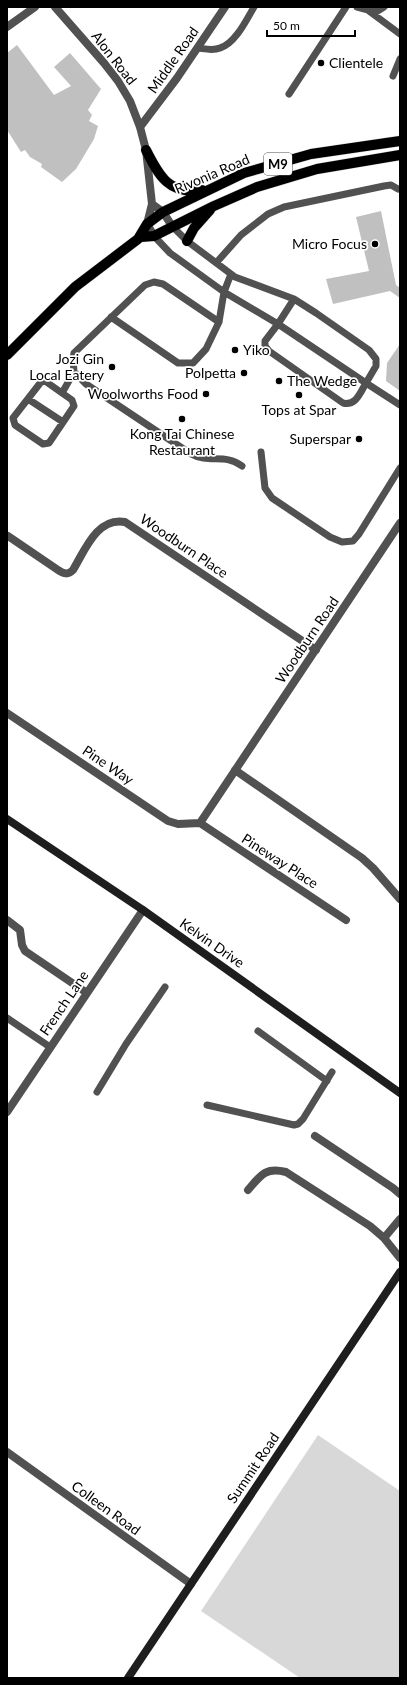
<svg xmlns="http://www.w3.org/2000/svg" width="407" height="1685" font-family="Lato,sans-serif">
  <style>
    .green { fill: #d8d8d8 }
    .building { fill: #c0c0c0 }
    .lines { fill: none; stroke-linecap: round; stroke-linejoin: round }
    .primary-casing { stroke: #dbdbdb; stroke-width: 11 }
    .service { stroke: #515151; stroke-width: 7 }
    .minor { stroke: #515151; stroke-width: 8 }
    .secondary { stroke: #1e1e1e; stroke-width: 8 }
    .primary { stroke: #000; stroke-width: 10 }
    .poi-dot { fill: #000; stroke: #fff; stroke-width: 1.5 }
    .labels { text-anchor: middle; stroke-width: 3.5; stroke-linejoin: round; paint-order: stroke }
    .shield { fill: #fff; stroke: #4c4c4c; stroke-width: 1 }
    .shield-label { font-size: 13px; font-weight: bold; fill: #000 }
    .street-label { font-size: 14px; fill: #000; stroke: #fff }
    .poi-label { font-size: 14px; fill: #000; stroke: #fff; text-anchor: end }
  </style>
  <rect width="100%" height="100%" fill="#fff"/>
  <path class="green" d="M318,1435l82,56v187h-100l-99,-67z"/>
  <path class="building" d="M17,45l37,50 17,-9 -17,-19 16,-14 31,36 -13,21 4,5 -3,6 9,5 -4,13 -18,30 -14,13 -21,-15 1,-3 -12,-7 -5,-7 -4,2 -14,-22v-77z
    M381,211l15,74 4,3v10l-10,-7 -57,13 -7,-25 43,-8 -13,-54z
    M400,344v47l-14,-10 1,-18z"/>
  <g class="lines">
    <g class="primary-casing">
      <path id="primary" d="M146,150c13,26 23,45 56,40
        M141,237l13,-1 60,-30 43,-19 60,-18 83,-14
        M187,241l7,-13 16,-18
        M7,355l68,-68 63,-48 9,-15 16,-12 81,-39 67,-19 89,-13"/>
    </g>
    <path class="service" d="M357,7l19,5 8,-5
      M369,11l31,23
      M198,48c8,1 15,3 22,0 15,-4 27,-29 34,-41
      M393,76l7,-17
      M289,94l57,-87
      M154,236l16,17 54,39 54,32 88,59 10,-17v-7l-7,-9 -53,-37 -22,-14 -59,-22 -48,-36 -15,-15
      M216,263l25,-28 27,-21 16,-7 100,-21 7,-1 7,4
      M294,299l-16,25 -13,17v5l4,5 74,52c13,3 17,-10 23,-20l34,22
      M111,317l67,46h15l13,-14 13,-27 5,-30 7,-18
      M219,322l-56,-38 -9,-2 -9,3 -71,68 -1,6 1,13 12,12 105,70c18,10 34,-1 51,12
      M45,381l27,19 2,6 -25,37 -6,1 -28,-19 -2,-7 28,-36z
      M62,393l12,-21
      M28,399l35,23
      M261,452l4,36 7,10 58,39 12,5 11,-1 6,-7 41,-66
      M7,1018l43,29
      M258,1031l69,50
      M97,1092l29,-48 39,-57
      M207,1105l87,20 4,-1 5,-5 29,-47"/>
    <path class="minor" d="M55,7l49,56 14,18 12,20 10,26 6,23 6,54 -5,20 7,12
      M7,27l28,-20
      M140,127l37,-49 48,-71
      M152,204l11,8 9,14
      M8,536l50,34c6,4 10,5 15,0 12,-20 24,-53 52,-48l191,128
      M7,713l161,108 10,3 22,-1
      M235,770l127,88 11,10 27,31
      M200,823l200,-300
      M200,823l146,97
      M7,920l13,10 2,15 3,6 62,42
      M7,1112l136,-202
      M315,1136l78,52 7,6
      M248,1190c13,-15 17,-23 38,-18l84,54 14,12 16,20
      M384,1238l16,-19
      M7,1452l184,132"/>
    <path class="secondary" d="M7,819l136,91 257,183
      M128,1678l272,-406"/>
    <use href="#primary" class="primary"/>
  </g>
  <g class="poi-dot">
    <circle cx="321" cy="63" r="4"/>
    <circle cx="375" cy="244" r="4"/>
    <circle cx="235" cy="350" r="4"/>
    <circle cx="112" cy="367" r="4"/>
    <circle cx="244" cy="373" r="4"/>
    <circle cx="279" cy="381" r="4"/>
    <circle cx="206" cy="394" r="4"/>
    <circle cx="299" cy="395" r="4"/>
    <circle cx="182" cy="419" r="4"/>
    <circle cx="359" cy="439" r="4"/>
  </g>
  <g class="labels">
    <rect class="shield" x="264" y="153" width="28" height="22" rx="3"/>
    <g class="shield-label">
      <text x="278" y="169">M9</text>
    </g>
    <g class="street-label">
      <text transform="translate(114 58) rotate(52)" y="5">Alon Road</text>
      <text transform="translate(173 60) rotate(-55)" y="5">Middle Road</text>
      <text transform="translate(212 174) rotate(-23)" y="5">Rivonia Road</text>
      <text transform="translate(184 546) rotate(34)" y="5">Woodburn Place</text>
      <text transform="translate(307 640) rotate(-56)" y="5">Woodburn Road</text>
      <text transform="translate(108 765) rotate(34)" y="5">Pine Way</text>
      <text transform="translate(280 861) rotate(33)" y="5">Pineway Place</text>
      <text transform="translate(212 943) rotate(35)" y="5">Kelvin Drive</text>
      <text transform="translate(64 1003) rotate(-56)" y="5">French Lane</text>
      <text transform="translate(253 1468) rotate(-56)" y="5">Summit Road</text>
      <text transform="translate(106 1508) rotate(36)" y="5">Colleen Road</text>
    </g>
    <g class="poi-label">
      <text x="329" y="68" text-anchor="start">Clientele</text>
      <text x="367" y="249">Micro Focus</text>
      <text x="243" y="355" text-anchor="start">Yiko</text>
      <text x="104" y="364">Jozi Gin<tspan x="104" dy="16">Local Eatery</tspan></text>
      <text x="236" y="378">Polpetta</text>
      <text x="287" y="386" text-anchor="start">The Wedge</text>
      <text x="198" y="399">Woolworths Food</text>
      <text x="299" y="415" text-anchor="middle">Tops at Spar</text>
      <text x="182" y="439" text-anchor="middle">Kong Tai Chinese<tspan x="182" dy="16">Restaurant</tspan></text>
      <text x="351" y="444">Superspar</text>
    </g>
  </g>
  <rect width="407" height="1685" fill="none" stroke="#000000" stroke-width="16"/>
  <path d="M267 30v6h88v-6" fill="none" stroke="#000000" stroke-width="2"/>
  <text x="273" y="30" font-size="12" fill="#000000" stroke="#ffffff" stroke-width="3" paint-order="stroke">50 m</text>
</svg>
